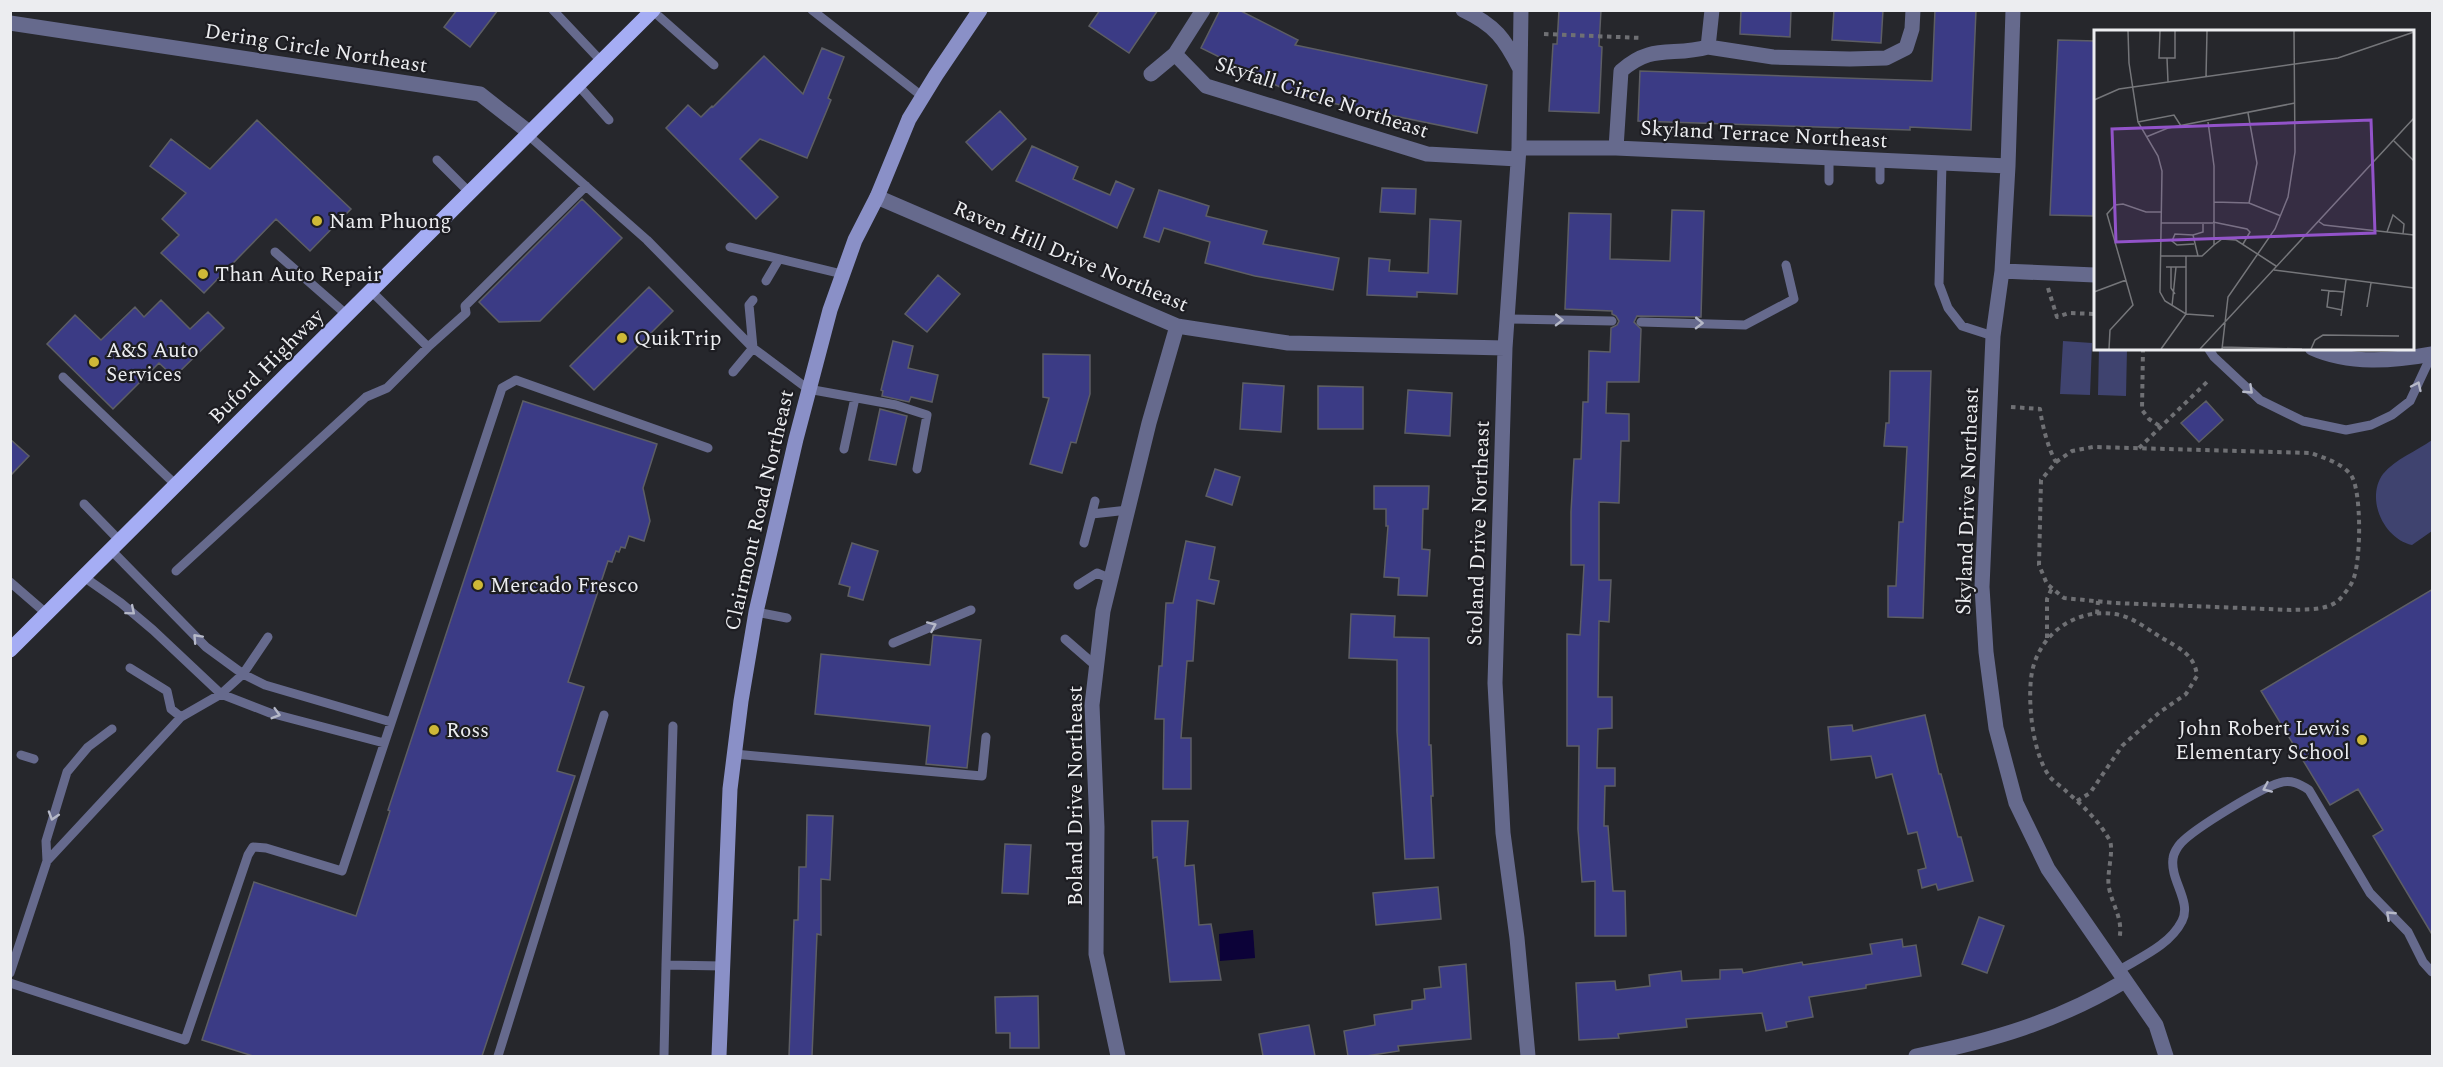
<svg xmlns="http://www.w3.org/2000/svg" width="2443" height="1067" font-family="Spectral,serif">
  <style>
    .green { fill: #3f436f }
    .water { fill: #0c0238 }
    .building { fill: #3b3b85; stroke: #5d5e64; stroke-width: 1.5 }
    .lines { fill: none; stroke-linecap: round; stroke-linejoin: round }
    .path { stroke: #6f7074; stroke-width: 4; stroke-dasharray: 4.5 4.5; stroke-linecap: butt }
    .lane { stroke: #666a8d; stroke-width: 9 }
    .street { stroke: #666a8d; stroke-width: 15 }
    .secondary { stroke: #8a90c7; stroke-width: 15 }
    .primary { stroke: #a5adf4; stroke-width: 15 }
    .oneway { stroke: #b6b9c8 }
    .poi-dot { fill: #ceb837; stroke: #1d1d22; stroke-width: 2 }
    .labels { text-anchor: middle; stroke-width: 4.5; stroke-linejoin: round; paint-order: stroke }
    .street-label { font-size: 21px; fill: #ecedf0; stroke: #1d1d22 }
    .poi-label { font-size: 21px; fill: #ecedf0; stroke: #1d1d22; text-anchor: start }
    .inset-road { fill: none; stroke: #75767a; stroke-width: 1.5 }
    .view { fill: #9253c9; fill-opacity: 0.15; stroke: #9253c9; stroke-width: 3 }
    .inset-edge { fill: none; stroke: #ecedf0; stroke-width: 3 }
  </style>
  <rect width="100%" height="100%" fill="#26272c"/>
  <path class="green" d="M2063,341l29,2 -2,52 -30,-1z
    M2099,348h28l-1,48 -28,-1z
    M2432,440v91l-20,14c-28,-6 -47,-46 -29,-71 12,-15 34,-23 49,-34z"/>
  <path class="water" d="M1253,930l2,28 -35,3 -1,-27z"/>
  <path class="building" d="M457,10h41l-28,37 -26,-20z
    M1100,10h58l-29,43 -40,-27z
    M1220,10h19l59,30 -3,5 192,40 -10,48 -179,-37 -97,-48z
    M1559,10h42l-2,36 3,1 -3,66 -50,-2 4,-67h4z
    M1741,10h50l-1,27 -50,-3z
    M1834,10h49l-2,33 -49,-3z
    M1935,10h41l-5,120 -61,-3v3l-272,-9 2,-50 292,10z
    M2058,40l37,1v121l-2,54 -43,-1z
    M822,48l22,9 -16,41 3,2 -24,58 -47,-19 -20,20 38,38 -22,22 -90,-91 22,-23 13,12 11,-11 1,1 51,-51 39,38z
    M1000,111l26,28 -34,31 -26,-28z
    M257,120l94,89 -41,42 -34,-32 -72,74 -43,-40 18,-18 -17,-16 24,-26 -36,-27 21,-27 39,30z
    M1032,146l46,21 -5,12 37,16 6,-14 18,8 -17,39 -101,-47z
    M1382,188l34,1 -1,25 -35,-2z
    M1159,190l50,16 -3,10 61,15 -4,13 76,14 -6,32 -78,-14 -50,-13 5,-21 -46,-14 -5,14 -15,-5z
    M582,199l40,39 -82,83 -41,1 -20,-20z
    M1672,210l32,1 -3,106 -64,-1 -3,6 7,7 -2,53h-32l-1,31 23,1v27h-8l-2,62 -20,-1v78h12l-2,42 -10,-1 -1,76h14v31l-14,1 -1,39h18v18h-10l-1,40h4l5,65h12l1,45h-31v-55l-13,1 -4,-53 1,-83h-12v-112l13,1 4,-70h-13v-53l3,-53h7l2,-57h5l1,-51 21,1 1,-24 6,-3 2,-4 -3,-5 -4,-2v-3l-47,-2 4,-96 42,1 -1,45 60,2z
    M1430,219l31,2 -4,73 -40,-2v5l-50,-2 2,-37 21,2 -1,11 39,2z
    M938,275l22,19 -33,38 -22,-18z
    M649,287l24,24 -79,79 -24,-24z
    M161,300l29,29 18,-17 16,16 -50,49 -15,-14 -46,46 -66,-65 28,-29 26,25 34,-33 9,10z
    M893,341l20,5 -5,22 30,7 -6,27 -21,-5 -2,5 -27,-6 1,-5 -2,-1z
    M1043,354l47,1v39l-14,49 -5,-1 -9,31 -32,-9 19,-66 -6,-1z
    M1890,371h41l-8,247 -35,-1v-31h8l3,-64h4l4,-75 -23,-1 2,-23h3z
    M1243,383l41,3 -3,46 -41,-3z
    M1318,386l45,1v42h-45z
    M1408,390l44,3 -2,43 -45,-3z
    M523,401l134,43 -14,44 7,33 -6,20 -15,-5 -4,12 -4,-1 -2,5 -3,-1 -4,11 -4,-1 -40,121 16,5 -27,84 18,5 -93,280h-229l-51,-16 52,-158 102,34 34,-105 -2,-1z
    M2206,401l17,19 -24,22 -18,-19z
    M880,409l27,7 -11,49 -27,-5z
    M10,439l19,17 -19,20z
    M1215,469l25,8 -8,28 -26,-9z
    M1374,486h55l-1,23h-5l-1,40 8,1 -3,46 -29,-1 1,-17 -15,-1 4,-51h-2v-17h-12z
    M1186,541l29,6 -6,32 10,2 -5,23 -17,-4 -4,61h-6l-6,77h10v51h-28l1,-70h-9l4,-53h3l4,-63h7z
    M852,543l26,8 -15,49 -15,-4 2,-9 -11,-3z
    M2433,589v347l-60,-100 10,-6 -25,-41 -28,16 -69,-114z
    M1351,614l44,2 -1,21 35,1v107h2l2,51h-2l3,62 -29,1 -8,-128v-71l-48,-2z
    M933,635l48,5 -14,128 -41,-4 4,-38 -115,-12 6,-60 109,11z
    M1925,715l14,59h2l17,63h3l12,44 -35,9 -2,-6 -14,4 -4,-18 8,-2 -9,-36 -9,2 -16,-60 -16,4 -5,-22 -40,4 -3,-33 24,-2 1,6z
    M807,815l26,1 -3,64 -9,-1v56l-4,-1 -5,122h-23l5,-136h4l1,-53h7z
    M1152,821h36l-3,45 9,-1 5,60 12,-1 10,56 -51,2 -13,-125 -4,1z
    M1005,844l26,1 -3,49 -26,-1z
    M1438,887l3,32 -65,6 -3,-32z
    M1979,917l25,9 -17,47 -25,-9z
    M1902,939l1,8 13,-2 5,31 -55,9v3l-57,9 4,20 -27,5 1,5 -21,4 -4,-18 -76,6 1,8 -69,7 1,4 -40,2 -3,-57 39,-2 1,9 34,-4 -1,-11 32,-4 1,10 38,-2v-9l22,-1 1,4 59,-11 1,3 69,-11 -2,-10z
    M1466,964l5,75 -73,7 1,5 -33,5h-18l-4,-25 31,-6 -1,-10 38,-6v-8l13,-2 -1,-10 17,-2 -2,-20z
    M1038,996l1,52h-29v-15h-14l-1,-36z
    M1309,1025l6,31h-52l-4,-22z"/>
  <g class="lines">
    <path class="path" d="M1544,34l98,4
      M2048,288l9,29 12,-4 26,1
      M2143,348l-1,62 7,9 12,8
      M2011,407l29,2c2,15 8,40 16,53l-15,18 -2,85 8,19 17,14 51,5 176,7c16,-1 37,1 49,-11 4,-5 11,-13 13,-19 8,-18 9,-89 -2,-105 -9,-12 -27,-17 -40,-22l-218,-6 -21,4 -16,11
      M2139,448l68,-66
      M2097,614l1,-13
      M2047,638v-39l5,-11
      M2077,801l13,-8 32,-47 38,-34 26,-18 11,-18c-2,-21 -18,-28 -35,-38 -15,-9 -30,-22 -48,-24 -42,-6 -79,24 -83,65 -3,27 2,76 19,98 4,5 12,10 17,15 16,14 31,28 42,47 6,10 -3,34 0,49 4,19 15,32 10,52"/>
    <path class="lane" d="M553,10l49,52
      M812,10l111,87
      M653,11l61,54
      M578,85l31,35
      M528,135l119,105 106,108
      M1829,159v22
      M437,160l33,33
      M1942,163l-3,121 9,24 14,18 31,10
      M1880,180v-19
      M730,247l112,27
      M275,252l72,63
      M766,281l13,-22
      M1507,319l105,2
      M1641,322l104,3 49,-26 -8,-34
      M428,347l38,-34 -1,-7 121,-120
      M753,348l-4,-43 4,-5
      M2208,348l6,9 46,43 43,21 43,9 25,-5 21,-10 18,-14 22,-47
      M733,372l20,-24 55,41 88,16 31,10 -10,54
      M63,377l113,108
      M844,449l11,-51
      M84,504l36,37
      M1092,514l36,-4
      M1084,543l11,-42
      M111,550l95,97 37,27 22,11 126,37
      M176,571l190,-174 21,-9 41,-41 -57,-56
      M84,577l37,26 32,27 68,64 49,19 114,30
      M10,582l37,32
      M1078,585l19,-12 14,6
      M756,612l31,6
      M1065,639l31,27
      M893,643l78,-33
      M130,668l37,23 4,18 10,8
      M673,726l-7,239 57,1
      M734,754l248,22 4,-39
      M21,755l13,4
      M47,861l-1,-20 21,-69 21,-25 24,-18
      M2118,971c23,-14 52,-26 64,-50 10,-19 -12,-41 -9,-62 0,-5 5,-13 8,-16 14,-15 80,-55 98,-60 12,-4 21,1 30,7l61,103 38,39 15,30 9,10
      M10,973l37,-112 134,-144 40,-23 22,-20 25,-37
      M10,983l175,57 63,-185 5,-8 13,1 76,23 160,-483 14,-8 192,68
      M498,1056l106,-341
      M664,1056l2,-91"/>
    <path class="street" d="M1203,10l-28,44 31,32 221,68 91,5
      M1463,10c32,15 42,29 57,59
      M1521,10l-2,138 -14,200 -10,335 8,150 14,105 11,118
      M2013,10l-5,156 -6,105 -9,65 -11,251 4,65 10,76 20,75 32,66 108,156 10,31
      M10,23l470,71 50,39
      M1708,47l65,10 77,2 36,-1 20,-10 6,-19 1,-19
      M1151,74l24,-20
      M1519,148h97l392,18
      M1616,148l5,-77c31,-28 51,-14 87,-24l4,-37
      M877,197l300,129 111,17 217,5
      M2002,271l93,4
      M2312,348c37,17 82,13 120,6
      M1118,1056l-22,-102 1,-127 -5,-122 11,-94 46,-188 28,-97
      M1916,1056c78,-16 140,-34 209,-75"/>
    <path class="secondary" d="M719,1056l11,-267 11,-88 15,-89 40,-173 34,-129 25,-70 22,-43 32,-78 27,-44 44,-65"/>
    <path class="primary" d="M10,650l643,-640"/>
  </g>
  <defs><path id="oneway-chevron" d="M-2-3.5L2.5 0L-2 3.5" fill="none" stroke-width="1.6" stroke-linecap="round" stroke-linejoin="round" transform="scale(1.5)"/></defs>
  <g class="oneway">
    <use href="#oneway-chevron" transform="translate(1559 320) rotate(1)"/>
    <use href="#oneway-chevron" transform="translate(1699 323) rotate(1)"/>
    <use href="#oneway-chevron" transform="translate(2417 386) rotate(-65)"/>
    <use href="#oneway-chevron" transform="translate(2249 390) rotate(43)"/>
    <use href="#oneway-chevron" transform="translate(131 611) rotate(40)"/>
    <use href="#oneway-chevron" transform="translate(932 626) rotate(-24)"/>
    <use href="#oneway-chevron" transform="translate(197 638) rotate(-133)"/>
    <use href="#oneway-chevron" transform="translate(276 714) rotate(16)"/>
    <use href="#oneway-chevron" transform="translate(2267 788) rotate(156)"/>
    <use href="#oneway-chevron" transform="translate(53 816) rotate(107)"/>
    <use href="#oneway-chevron" transform="translate(2390 915) rotate(-137)"/>
  </g>
  <g class="poi-dot">
    <circle cx="317" cy="221" r="6"/>
    <circle cx="203" cy="274" r="6"/>
    <circle cx="622" cy="338" r="6"/>
    <circle cx="94" cy="362" r="6"/>
    <circle cx="478" cy="585" r="6"/>
    <circle cx="434" cy="730" r="6"/>
    <circle cx="2362" cy="740" r="6"/>
  </g>
  <g class="labels">
    <g class="street-label">
      <text transform="translate(316 48) rotate(9)" y="7">Dering Circle Northeast</text>
      <text transform="translate(1322 97) rotate(18)" y="7">Skyfall Circle Northeast</text>
      <text transform="translate(1764 134) rotate(3)" y="7">Skyland Terrace Northeast</text>
      <text transform="translate(1071 256) rotate(23)" y="7">Raven Hill Drive Northeast</text>
      <text transform="translate(266 366) rotate(-45)" y="7">Buford Highway</text>
      <text transform="translate(1967 501) rotate(-88)" y="7">Skyland Drive Northeast</text>
      <text transform="translate(759 510) rotate(-77)" y="7">Clairmont Road Northeast</text>
      <text transform="translate(1478 533) rotate(-88)" y="7">Stoland Drive Northeast</text>
      <text transform="translate(1075 796) rotate(-90)" y="7">Boland Drive Northeast</text>
    </g>
    <g class="poi-label">
      <text x="329" y="228">Nam Phuong</text>
      <text x="215" y="281">Than Auto Repair</text>
      <text x="634" y="345">QuikTrip</text>
      <text x="106" y="357">A&amp;S Auto<tspan x="106" dy="24">Services</tspan></text>
      <text x="490" y="592">Mercado Fresco</text>
      <text x="2350" y="735" text-anchor="end">John Robert Lewis<tspan x="2350" dy="24">Elementary School</tspan></text>
      <text x="446" y="737">Ross</text>
    </g>
  </g>
  <g transform="translate(2094 30)">
    <rect width="320" height="320" fill="#26272c"/>
    <path class="inset-road" d="M34,1l1,32 9,59 20,34 4,15 -2,121 5,9 21,13 28,2M66,1l-1,27h16v-27M73,28l1,24M112,47l1,-46M0,70l25,-11 219,-31 76,-26M154,83l9,50 -8,40M44,92l36,-7 7,11M52,107l22,-9 127,-25M300,111l20,20M120,172l35,1 32,13M224,191l6,4 90,10M119,192l34,7 3,3 -7,12M67,193h52M293,202l6,-17 11,9 -1,10M99,205l-18,-1 -3,7 5,4 17,-1M120,215l8,-6 14,1 40,26M67,226h41l12,-11v-79l-6,-44M104,226l-5,-21 10,-3v-8M72,237h20M77,237v21l4,6M180,240l140,18M227,260l23,2M235,260l-2,17 15,3M0,262l32,-12M78,276l4,-39M273,277l4,-24M247,286l5,-36M128,317l80,2M15,319l1,-19 23,-25 -26,-91 8,-9 8,-1 23,8h15M67,319l25,-35v-58M106,319l214,-231M128,319l6,-52 47,-68 13,-32 7,-45 -1,-121M217,319l4,-9 8,-5 76,1"/>
    <path class="view" d="M277,90l4,113 -259,9 -4,-113z"/>
    <rect width="320" height="320" class="inset-edge"/>
  </g>
  <rect width="2443" height="1067" fill="none" stroke="#ecedf0" stroke-width="24"/>
</svg>
